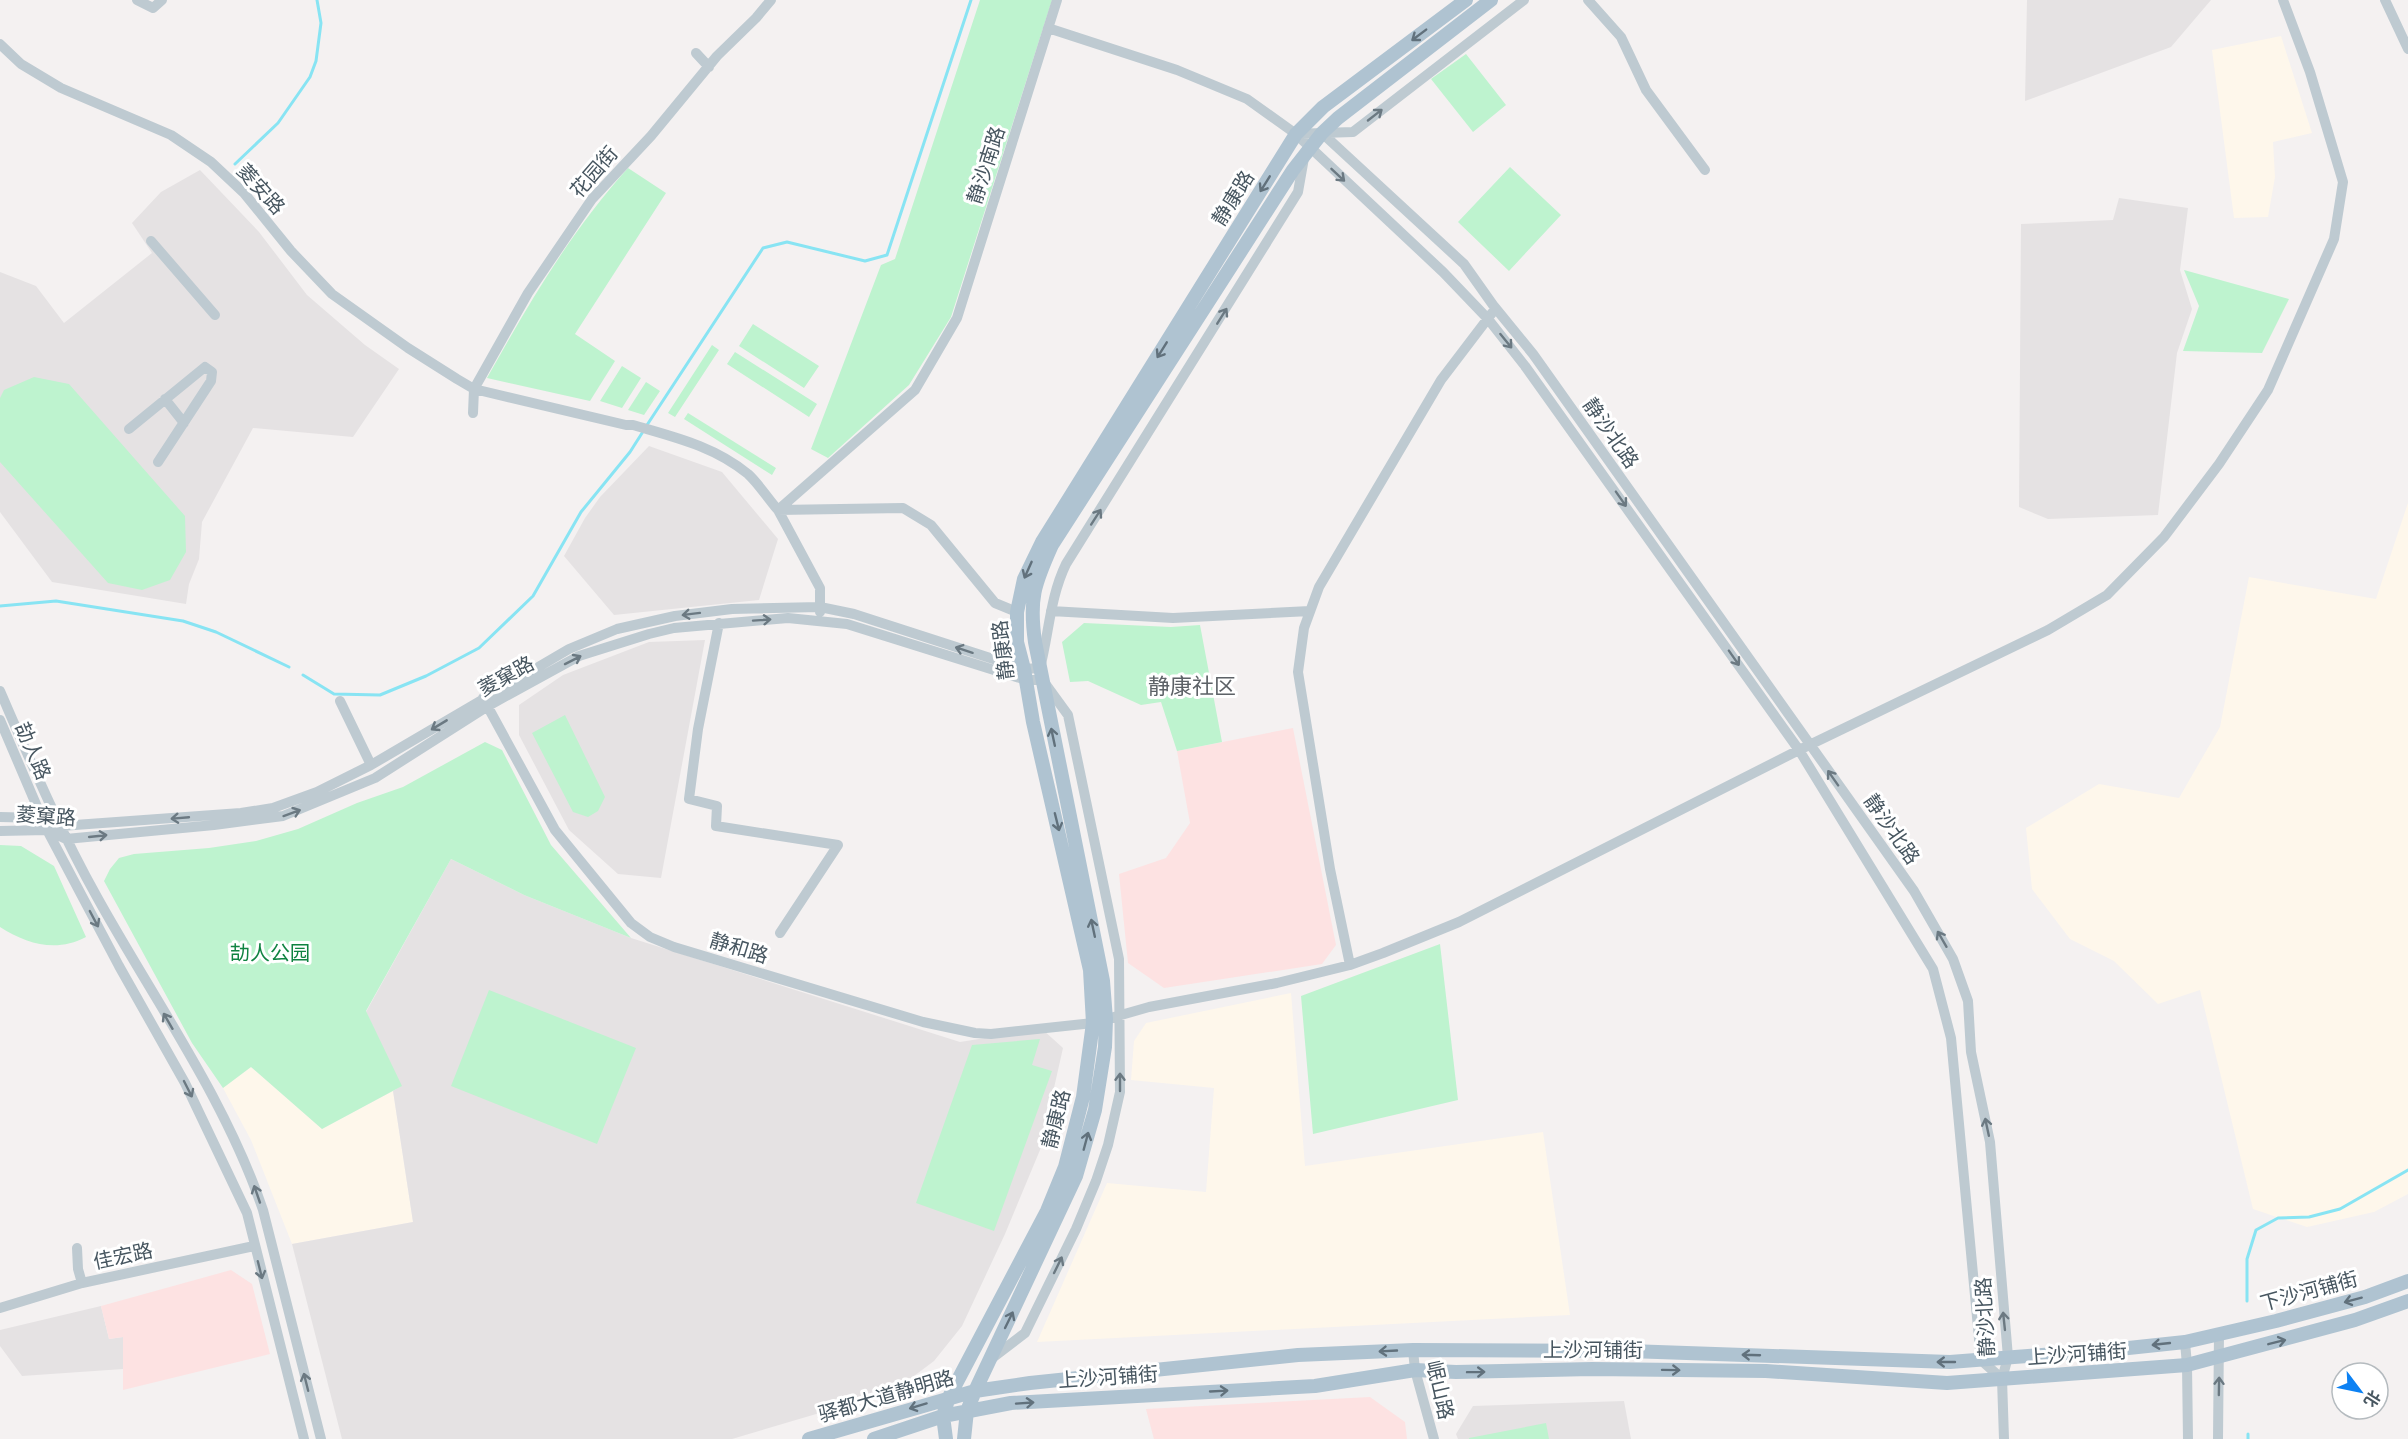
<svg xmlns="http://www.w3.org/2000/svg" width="2408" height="1439" font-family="Inter,'Noto Sans SC',sans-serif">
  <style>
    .commercial { fill: #fef7eb }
    .education { fill: #e5e2e3 }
    .medical { fill: #fde2e2 }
    .green { fill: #bef3cf }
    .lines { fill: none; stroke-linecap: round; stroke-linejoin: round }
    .stream { stroke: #88e4f3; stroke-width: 3 }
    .minor { stroke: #becad1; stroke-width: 10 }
    .major { stroke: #afc3d1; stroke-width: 14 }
    .oneway { stroke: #61717c }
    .oneway2 { stroke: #6b7982 }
    .labels { text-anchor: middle; stroke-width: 6; stroke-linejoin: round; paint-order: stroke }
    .street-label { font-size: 20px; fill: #475660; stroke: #fff }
    .park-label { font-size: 20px; fill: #108341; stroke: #fff }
    .quarter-label { font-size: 22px; fill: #5d6267; stroke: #fff }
  </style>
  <rect width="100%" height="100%" fill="#f4f1f1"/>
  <path class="commercial" d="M2281,36l31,97 -39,9 2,35 -7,40 -34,1 -22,-168z
    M2408,503v691l-34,18 -67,15 -54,-18 -53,-219 -42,14 -44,-43 -44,-22 -38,-50 -6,-61 73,-44 80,14 41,-71 29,-150 127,22z
    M1291,993l14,173 238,-34 27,183 -533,27 70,-159 99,9 8,-104 -83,-8 3,-39 12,-18z
    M251,1067l71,62 71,-38 20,131 -121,22 -41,-104 -28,-52z"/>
  <path class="education" d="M2027,0h184l-40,47 -146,54z
    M200,170l59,62 48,63 58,50 34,24 -46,68 -100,-9 -51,94 -3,37 -10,25 -3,20 -134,-22 -52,-70v-240l36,14 28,37 88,-70 -20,-30 29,-31z
    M2119,198l69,10 -8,62 12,39 -15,44 -19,162 -110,4 -29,-12 2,-283 92,-4z
    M649,446l73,26 56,67 -19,61 -145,15 -50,-59 21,-38 15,-21z
    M705,640l-44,238 -43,-4 -49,-44 -50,-95v-30l44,-30 86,-33z
    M451,859l73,36 107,43 329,104 82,-13 21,19 -23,102 -35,84 -43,92 -28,35 -40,30 -162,48h-390l-50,-195 121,-22 -20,-131 8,-5 -35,-74z
    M101,1306l8,33 14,-2v32l-101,7 -22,-30v-16z
    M1624,1401l7,38h-173l-2,-5 17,-28z"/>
  <path class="medical" d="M1293,728l43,217 -14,19 -158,24 -36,-25 -9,-89 47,-16 24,-35 -13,-72z
    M231,1270l21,14 18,70 -147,36v-53l-14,2 -8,-33z
    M1370,1397l35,25 2,17h-253l-8,-30z"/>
  <path class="green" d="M980,0h72l-101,317 -42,68 -81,73 -17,-9 70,-184 14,-6z
    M1466,54l40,51 -33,27 -42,-53z
    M1510,167l51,48 -52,56 -51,-49z
    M628,168l38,25 -91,141 40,27 -25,40 -103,-23c42,-75 84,-147 141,-210z
    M2184,270l105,29 -27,54 -79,-2 16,-45z
    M753,324l66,42 -15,22 -65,-42z
    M712,345l7,5 -44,67 -7,-4z
    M735,352l82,52 -8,13 -82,-53z
    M622,366l19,12 -19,30 -22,-7z
    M34,377l35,7 116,132 1,36 -16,28 -28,10 -34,-7 -108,-121v-64l4,-8z
    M646,382l14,9 -16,24 -16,-5z
    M688,413l88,55 -4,7 -88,-56z
    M1084,623l87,4 29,-2 22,117 -45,9 -16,-49 -20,3 -53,-24 -18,1 -8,-40z
    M565,715l40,82 -7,14 -10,6 -15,-5 -41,-79z
    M485,742l17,8 49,95 80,93 -107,-43 -73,-36 -85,152 36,75 -80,43 -71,-62 -28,21 -31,-45 -88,-162 6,-12 9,-11 15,-4 75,-6 47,-7 42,-12 59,-26 46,-16z
    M0,845l21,1 33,20 32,71c-30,16 -59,7 -86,-10z
    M1440,944l18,156 -145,34 -12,-138z
    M489,990l147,58 -39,96 -146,-58z
    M1040,1039l-8,26 20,6 -58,160 -78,-28 56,-158z
    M1546,1423l3,16h-80v-1z"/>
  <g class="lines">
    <path class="stream" d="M235,164l43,-41 32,-46 6,-16 5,-38 -4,-23
      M647,425l116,-177 24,-6 78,19 22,-6 84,-255
      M0,606l56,-5 127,20 33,11 73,35
      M303,675l31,19 46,1 46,-19 53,-28 54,-52 48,-84 49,-60 14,-22
      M2247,1301v-42l9,-29 22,-12 31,-1 31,-8 68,-39
      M2248,1439v-5"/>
    <path class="minor" d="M137,0l16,8 9,-8
      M1588,0l33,37 25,53 59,80
      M2385,0l23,49
      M1048,28l129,42 70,29 49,35 147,138 45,47 37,47 274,384 134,219 18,69 30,322 21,19
      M0,44l21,20 40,24 110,47 40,27 33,31 47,58 41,43 76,54 49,31 17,10 152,36h7c41,12 81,21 115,49 11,10 20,25 30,36l125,-2 28,17 64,78 22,9
      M696,53l13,14
      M1322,133l31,-1 171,-132
      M1296,134l26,-1 142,131 29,41 40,49 381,537 39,68 15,42 3,51 19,90 18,215 -6,22 2,60
      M151,241l64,74
      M165,399l19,24
      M473,413l1,-24 54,-96 64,-94 59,-63 66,-80 39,-38 15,-18
      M129,429l76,-62 7,5 -1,9 -53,81
      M1051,611l122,7 137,-7
      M820,612v-24l-42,-78 137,-120 42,-72 100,-318
      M719,623l-21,106 -9,70 28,7 -1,20 122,19 -58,88
      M0,691c30,69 60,140 97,206 57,103 128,201 166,313l58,229
      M483,698l72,132 76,93 19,14 24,10 249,75 52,11 16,1 102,-11 56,-16 128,-24 73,-18 33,-12 76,-31 340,-172 249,-120 59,-35 57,-58 55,-73 49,-74 66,-151 9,-57 -33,-110 -27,-72
      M340,701l31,64
      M0,720l47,110 72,136 66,117 62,130 57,226
      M0,817l42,1 19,8 180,-13 32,-5 44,-16 54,-27 198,-116 48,-20 58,-13 57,-7 88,-2 34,7 170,55 16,-1c9,-35 10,-71 26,-104l232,-372 6,-34
      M0,831l47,-1 19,9 148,-14 69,-9 92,-38 113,-72 91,-50 70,-22 25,-6 114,-10 59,6 179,56h15
      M1350,965l-20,-96 -32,-197 6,-44 15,-41 122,-207 51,-67
      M77,1248l1,21 4,14
      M0,1308l82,-25 172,-37
      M2185,1342l2,23 1,74
      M1413,1350l2,20 19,69
      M991,1359l34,-26 51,-104 20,-48 12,-36 12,-53 -1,-133 -51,-244 -24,-33
      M2218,1439l1,-106"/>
    <path class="major" d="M809,1439l166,-48 55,-8 268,-28 115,-5 216,1 321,11 169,-13 66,-7 91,-21 89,-24 43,-16
      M874,1439l69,-23 68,-13 304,-17 100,-16 41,2 136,-3 174,2 181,12 240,-18 168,-45 53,-19
      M946,1439l-3,-23 6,-19 98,-186 18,-44 18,-70 10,-74 -3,-53 -57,-248 -9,-53 -7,-27v-30l7,-33 18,-37 254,-408 27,-27 143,-107
      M964,1439l3,-28 8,-20 101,-215 19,-66 10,-63 1,-28 -3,-38 -68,-339c-6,-43 -1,-57 17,-97l241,-375 29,-37 16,-15 153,-118"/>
  </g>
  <defs><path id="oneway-shaft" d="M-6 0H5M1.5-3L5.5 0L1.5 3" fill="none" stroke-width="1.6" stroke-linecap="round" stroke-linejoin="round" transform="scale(1.5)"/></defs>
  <g class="oneway">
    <use href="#oneway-shaft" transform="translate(1419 35) rotate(143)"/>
    <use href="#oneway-shaft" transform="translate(1265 184) rotate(122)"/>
    <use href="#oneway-shaft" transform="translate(1162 350) rotate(122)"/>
    <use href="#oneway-shaft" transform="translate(1028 570) rotate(114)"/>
    <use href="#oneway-shaft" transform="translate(1053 737) rotate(-102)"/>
    <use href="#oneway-shaft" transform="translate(1057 822) rotate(76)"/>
    <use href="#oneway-shaft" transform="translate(1093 928) rotate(-102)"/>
    <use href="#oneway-shaft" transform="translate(1086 1141) rotate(-75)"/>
    <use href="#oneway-shaft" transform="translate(2353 1300) rotate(165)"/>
    <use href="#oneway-shaft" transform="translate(1009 1320) rotate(-64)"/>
    <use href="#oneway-shaft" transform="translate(2277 1342) rotate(-14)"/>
    <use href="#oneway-shaft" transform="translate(2161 1344) rotate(174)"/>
    <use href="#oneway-shaft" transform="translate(1388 1351) rotate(177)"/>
    <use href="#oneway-shaft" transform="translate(1751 1355) rotate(-178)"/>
    <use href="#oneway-shaft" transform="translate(1946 1362) rotate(180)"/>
    <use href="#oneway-shaft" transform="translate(1671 1370) rotate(1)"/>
    <use href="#oneway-shaft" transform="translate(1476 1372) rotate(-1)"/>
    <use href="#oneway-shaft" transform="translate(1219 1391) rotate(-3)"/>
    <use href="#oneway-shaft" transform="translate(1025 1403) rotate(-4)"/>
    <use href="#oneway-shaft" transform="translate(918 1406) rotate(163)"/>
  </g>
  <g class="oneway2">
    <use href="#oneway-shaft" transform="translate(1375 115) rotate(-38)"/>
    <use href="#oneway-shaft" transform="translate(1338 175) rotate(43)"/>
    <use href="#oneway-shaft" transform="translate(1222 316) rotate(-58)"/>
    <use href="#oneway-shaft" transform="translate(1506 341) rotate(51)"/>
    <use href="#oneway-shaft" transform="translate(1621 499) rotate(55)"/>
    <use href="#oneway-shaft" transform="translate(1096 517) rotate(-57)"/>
    <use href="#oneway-shaft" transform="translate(691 614) rotate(173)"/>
    <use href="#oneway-shaft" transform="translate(762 620) rotate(-4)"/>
    <use href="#oneway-shaft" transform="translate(964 650) rotate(-162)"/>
    <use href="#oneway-shaft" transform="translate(1734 658) rotate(55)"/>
    <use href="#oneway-shaft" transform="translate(573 660) rotate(-27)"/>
    <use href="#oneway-shaft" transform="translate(439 725) rotate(149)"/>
    <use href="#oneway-shaft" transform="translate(1833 778) rotate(-125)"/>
    <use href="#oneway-shaft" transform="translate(292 813) rotate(-20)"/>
    <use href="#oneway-shaft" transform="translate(180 818) rotate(175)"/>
    <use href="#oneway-shaft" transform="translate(98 836) rotate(-6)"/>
    <use href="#oneway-shaft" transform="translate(94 919) rotate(62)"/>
    <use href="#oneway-shaft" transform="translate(1942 939) rotate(-120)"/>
    <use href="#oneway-shaft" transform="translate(168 1021) rotate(-120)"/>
    <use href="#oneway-shaft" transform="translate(1120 1082) rotate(-90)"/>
    <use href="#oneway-shaft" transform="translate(188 1089) rotate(63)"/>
    <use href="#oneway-shaft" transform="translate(1987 1127) rotate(-102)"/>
    <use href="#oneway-shaft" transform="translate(257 1194) rotate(-109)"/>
    <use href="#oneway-shaft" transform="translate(1058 1265) rotate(-64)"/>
    <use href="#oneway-shaft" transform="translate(260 1270) rotate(76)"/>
    <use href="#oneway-shaft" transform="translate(2004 1321) rotate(-96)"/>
    <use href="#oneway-shaft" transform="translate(306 1382) rotate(-104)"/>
    <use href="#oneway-shaft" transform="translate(2219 1386) rotate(-89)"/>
  </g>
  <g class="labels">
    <g class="street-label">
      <text transform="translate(986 165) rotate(-72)" y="7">静沙南路</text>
      <text transform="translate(594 172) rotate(-49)" y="7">花园街</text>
      <text transform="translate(261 189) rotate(48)" y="7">菱安路</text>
      <text transform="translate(1233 198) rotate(-58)" y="7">静康路</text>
      <text transform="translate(1611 433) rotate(55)" y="7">静沙北路</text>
      <text transform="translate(1003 650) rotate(-97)" y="7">静康路</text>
      <text transform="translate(506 676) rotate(-29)" y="7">菱窠路</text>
      <text transform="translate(33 751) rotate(67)" y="7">劼人路</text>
      <text transform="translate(46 816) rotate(4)" y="7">菱窠路</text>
      <text transform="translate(1892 829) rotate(55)" y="7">静沙北路</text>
      <text transform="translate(739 948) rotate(17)" y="7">静和路</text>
      <text transform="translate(1056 1119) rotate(-76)" y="7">静康路</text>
      <text transform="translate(123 1256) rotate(-12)" y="7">佳宏路</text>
      <text transform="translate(2309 1291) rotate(-15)" y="7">下沙河铺街</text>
      <text transform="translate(1985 1317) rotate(-93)" y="7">静沙北路</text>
      <text x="1593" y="1357">上沙河铺街</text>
      <text transform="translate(2077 1354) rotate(-4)" y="7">上沙河铺街</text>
      <text transform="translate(1108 1377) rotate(-4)" y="7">上沙河铺街</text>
      <text transform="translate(1440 1390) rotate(77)" y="7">岷山路</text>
      <text transform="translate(886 1396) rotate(-16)" y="7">驿都大道静明路</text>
    </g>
    <g class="park-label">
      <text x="270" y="960">劼人公园</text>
    </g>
    <g class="quarter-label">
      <text x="1192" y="694">静康社区</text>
    </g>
  </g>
  <g transform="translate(2360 1391) rotate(122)"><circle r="28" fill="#ffffff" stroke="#b5bbbf" stroke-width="1.5"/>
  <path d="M0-4.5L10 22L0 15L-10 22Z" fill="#0c81f3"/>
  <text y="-9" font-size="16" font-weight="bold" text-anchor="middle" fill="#475660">北</text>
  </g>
</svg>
